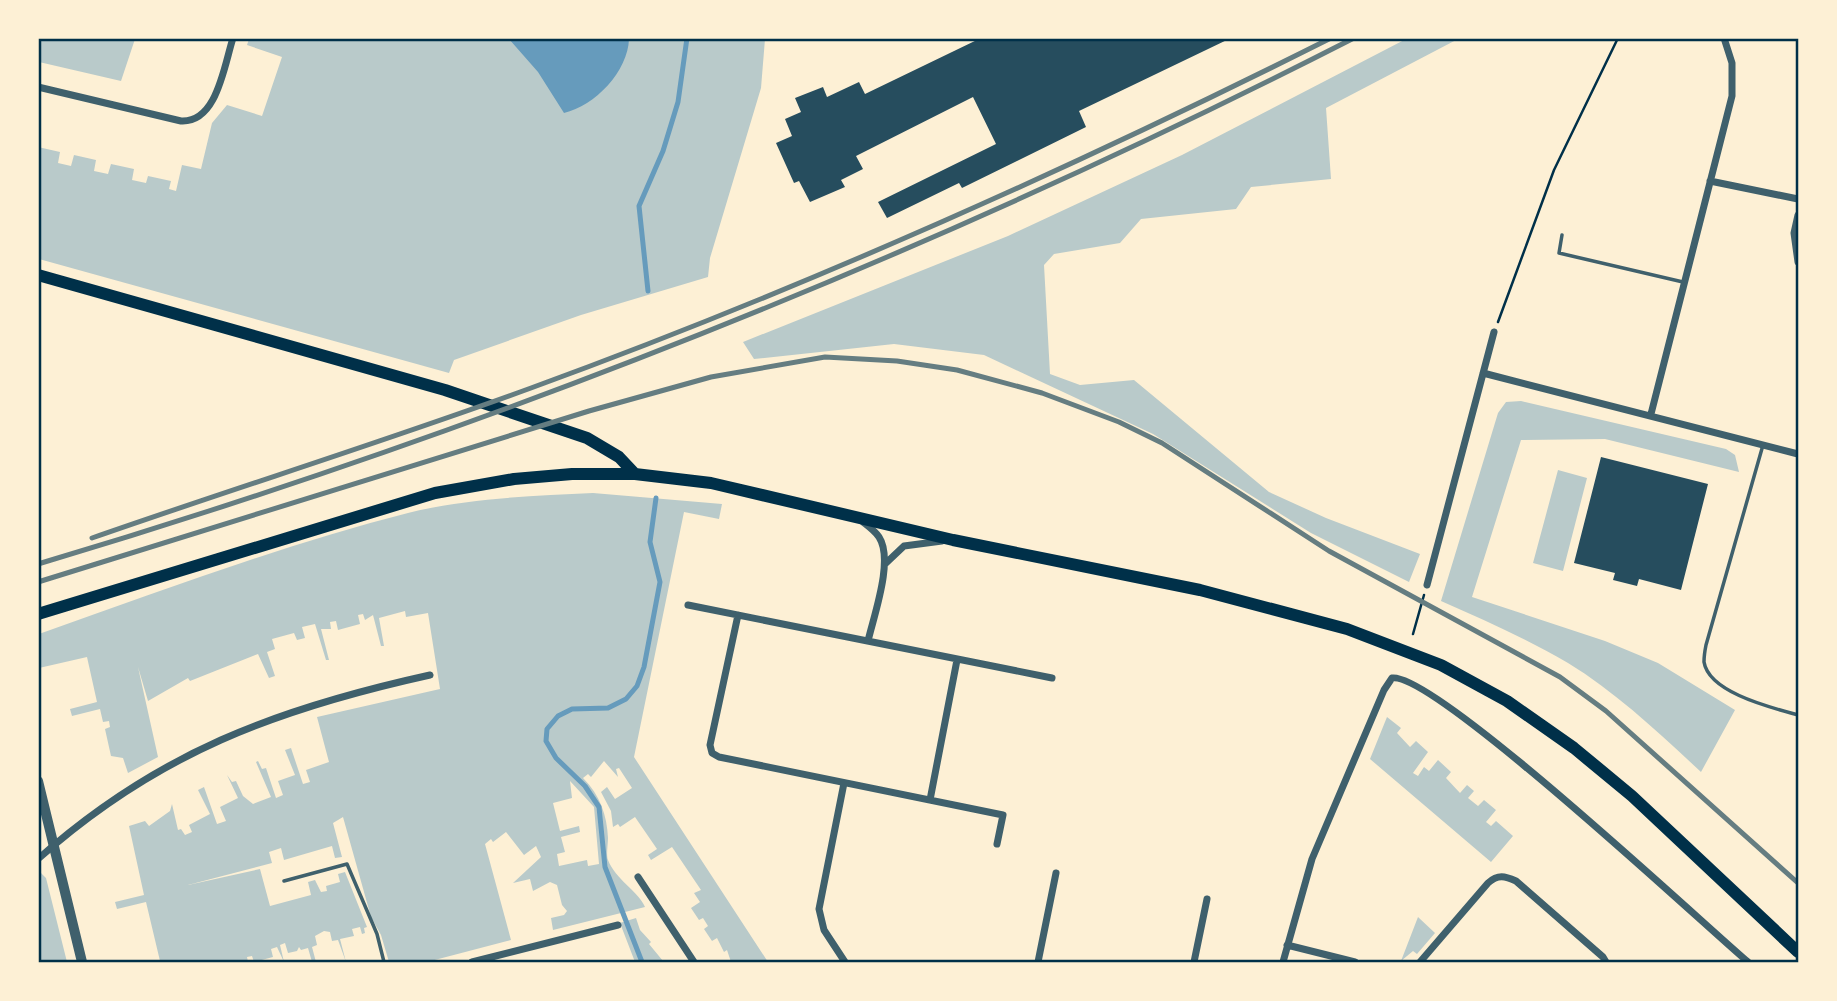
<svg xmlns="http://www.w3.org/2000/svg" width="1837" height="1001" font-family="'Varela Round',sans-serif">
  <style>
    .green { fill: #b9caca; fill-rule: evenodd }
    .water { fill: #669bbc }
    .lines { fill: none; stroke-linecap: round; stroke-linejoin: round }
    .stream { stroke: #669bbc; stroke-width: 5 }
    .building { fill: #264d5e }
    .path { stroke: #003049; stroke-width: 2.5 }
    .service { stroke: #3f606c; stroke-width: 3.5 }
    .minor { stroke: #3f606c; stroke-width: 7 }
    .tertiary { stroke: #3f606c; stroke-width: 10 }
    .primary { stroke: #003049; stroke-width: 12 }
    .rail { stroke: #657d81; stroke-width: 5 }
    .neatline { fill: none; stroke: #003049; stroke-width: 2.5 }
  </style>
  <rect width="100%" height="100%" fill="#fdf0d5"/>
  <path class="green" d="M39,38h96v1l-14,42 -82,-19z
    M1408,38l50,1 -132,69 5,71 -80,8 -15,22 -95,10 -21,24 -66,11 -10,11 6,109 30,11 54,-5 135,112 57,26 94,36 -11,28 -98,-49 -158,-99 -169,-79 -90,-11 -140,15 -11,-17 265,-106 174,-81z
    M249,39h516l-4,49 -51,170 -2,19 -127,38 -127,45 -5,13 -410,-114 -1,-112 22,5 -2,11 13,3 3,-11 22,5 -2,11 14,3 3,-10 23,5 -2,11 14,3 2,-7 23,5 -2,8 7,2 6,-26 19,4 11,-46 15,-18 35,11 20,-59 -35,-12z
    M1521,401l205,48 9,6 4,17 -134,-33 -84,1 -49,157 133,44 53,22 77,47 -34,62c-42,-39 -84,-79 -133,-109 -41,-24 -84,-43 -127,-62l57,-188 8,-11z
    M1558,470l29,8 -24,93 -30,-8z
    M593,493l129,11 -3,15 -35,-7 -50,245 134,205h-37l-4,-12 -3,2 -7,-14 -5,3 -8,-12 4,-3 -5,-8 -4,2 -8,-12 9,-6 -6,-9 7,-3 -29,-43 -21,13 -3,-5 9,-6 -22,-32 -15,10 -2,-3 -5,3 -2,-16 -10,-19 6,-5 8,12 17,-11 -13,-20 -3,1 2,8 -14,-16 -13,16 -3,-3 -5,4c17,17 24,37 25,60 0,6 -2,17 0,22 7,19 31,32 37,47l-92,23 -2,-12 13,-3 3,-4 -5,-6 -5,-20 -7,-3 -17,9 -3,-12 -17,4 28,-26 -5,-11 -12,9 -18,-23 -13,10 -2,-3 -6,5 26,96 -84,22h-38l-8,-27 -10,-18 -28,-100 -10,6 9,34 -7,1 -3,-12 -48,14 -3,-12 -12,4 3,11 -84,22 72,-16 10,37 41,-11 -3,-13 7,-2 6,12 6,-1 -1,-5 14,-4 -2,-8 7,-2 22,55 -3,1 1,5 -3,1 -2,-7 -8,2 2,7 -14,3 6,23 -8,-22 -6,1 -2,-9 -6,-1 -9,5 2,9 -5,2 4,15h-4l-4,-14 -7,2 -2,-3 -2,4 -9,2 -3,-10 -5,2 4,17 -7,-15 -6,2 2,8 -19,5 -2,-6 -5,1 1,5h-94l6,-1 -14,-59 -29,7 -2,-7 29,-7 -15,-69 16,-5 4,5 21,-15 2,-7 6,26 3,-1 4,6 7,-3 -3,-7 21,-11 -12,-24 6,-3 13,37 9,-3 -6,-14 18,-9 -11,-23 5,7 4,-1 7,15 10,8 18,-7 -15,-35 2,-1 4,8 4,-1 10,30 7,-3 -5,-14 17,-6 -10,-25 6,-2 12,36 7,-2 -4,-12 23,-8 -12,-45 123,-28 -12,-76 -22,4 -1,-6 -26,7 5,28h-3l-8,-31 -8,5 -2,-6 -5,1 2,9 -22,6 -2,-9 -6,1 1,7h-10l8,31h-3l-11,-36 -13,3 3,11 -8,2 -3,-7 -22,6 3,10 -8,3 8,24 -6,2 -11,-24 -68,27 -2,-3 -40,23 -10,-34 20,90 -30,16 -5,-15 -12,-2 -6,-27 5,-2 -1,-6 -6,1 -3,-13 -28,7 -2,-7 27,-7 -10,-45 -48,11v-34c121,-43 244,-89 369,-121 60,-15 123,-17 185,-20zM570,781l24,26 5,57 -11,2 -1,-6 -28,6 -2,-12 8,-2 -4,-15 19,-5 -1,-6 -19,5 -7,-28 19,-5z
    M1387,717l14,11 -4,5 13,14 6,-6 12,11 -15,21 5,3 6,-9 5,4 9,-11 13,12 -5,6 14,15 7,-8 7,6 -6,7 10,8 6,-6 12,10 -10,12 5,4 5,-5 17,15 -22,26 -121,-103z
    M41,873l5,5 21,84h-28z
    M1418,917l17,16 -18,21 -4,-3 -12,10z
    M636,918l4,12 11,12 -2,2 14,17 -2,1h-26l-15,-39z"/>
  <path class="water" d="M509,39h120c-1,32 -34,67 -65,74l-26,-41z"/>
  <g class="lines">
    <path class="stream" d="M648,291l-9,-85 24,-55 15,-49 9,-64
      M642,962l-37,-95 -6,-60 -14,-21 -29,-28 -10,-17 1,-12 11,-13 14,-7 36,-1 18,-9 11,-13 7,-19 16,-85 -10,-40 6,-44"/>
  </g>
  <path class="building" d="M981,38h250l-152,73 7,16 -124,61 -3,-5 -72,35 -9,-16 118,-58 -23,-47 -117,59 7,13 -22,11 4,7 -35,15 -11,-21 -5,2 -18,-40 16,-7 -7,-17 16,-7 -6,-14 28,-11 4,10 32,-15 6,12z
    M1601,457l107,27 -27,106 -42,-11 -2,7 -24,-6 2,-7 -41,-10z"/>
  <g class="lines">
    <path class="path" d="M1498,322l56,-152 64,-132
      M1413,634l11,-39"/>
    <path class="service" d="M1562,235l-3,18 124,29
      M1763,445l-57,200c-1,5 -2,12 -2,17 5,31 69,46 94,53
      M284,881l63,-17 30,70 7,28"/>
    <path class="minor" d="M38,87l143,34c36,2 43,-55 52,-83
      M1710,181l88,18
      M1798,215l-4,18 4,29
      M1483,373l315,81
      M1651,414l81,-318v-33l-8,-25
      M863,522c5,4 12,9 16,15 15,23 -5,78 -11,104
      M885,564l19,-18 38,-5
      M1427,585l67,-253
      M688,605l364,73
      M738,615l-28,130 2,8 7,4 284,58 -6,29
      M844,783l-25,126 5,21 21,32
      M930,800l27,-140
      M38,859c119,-106 238,-150 392,-184
      M638,877l56,85
      M1287,945l68,17
      M472,962l146,-37
      M1038,962l18,-89
      M1194,962l13,-63
      M1283,962l29,-103 72,-169 8,-12c41,-7 309,244 356,284
      M1420,962l68,-79c10,-9 17,-7 28,-2l87,76 3,5"/>
    <path class="tertiary" d="M38,781l44,181"/>
    <path class="primary" d="M38,275l407,115 142,48 32,19 16,17
      M38,614l397,-121 79,-14 58,-5h63l76,9 242,57 247,50 147,39 94,36 66,36 67,47 58,48 166,156"/>
    <path class="rail" d="M92,538c146,-51 294,-97 439,-150 274,-100 539,-219 800,-350
      M38,564c457,-136 891,-309 1316,-526
      M38,582l551,-171 122,-34 114,-20 72,4 60,9 85,23 77,29 43,21 167,108 231,126 46,34 192,172"/>
  </g>
  <rect width="1837" height="1001" fill="none" stroke="#fdf0d5" stroke-width="80"/>
  <rect x="40" y="40" width="1757" height="921" class="neatline"/>
</svg>
